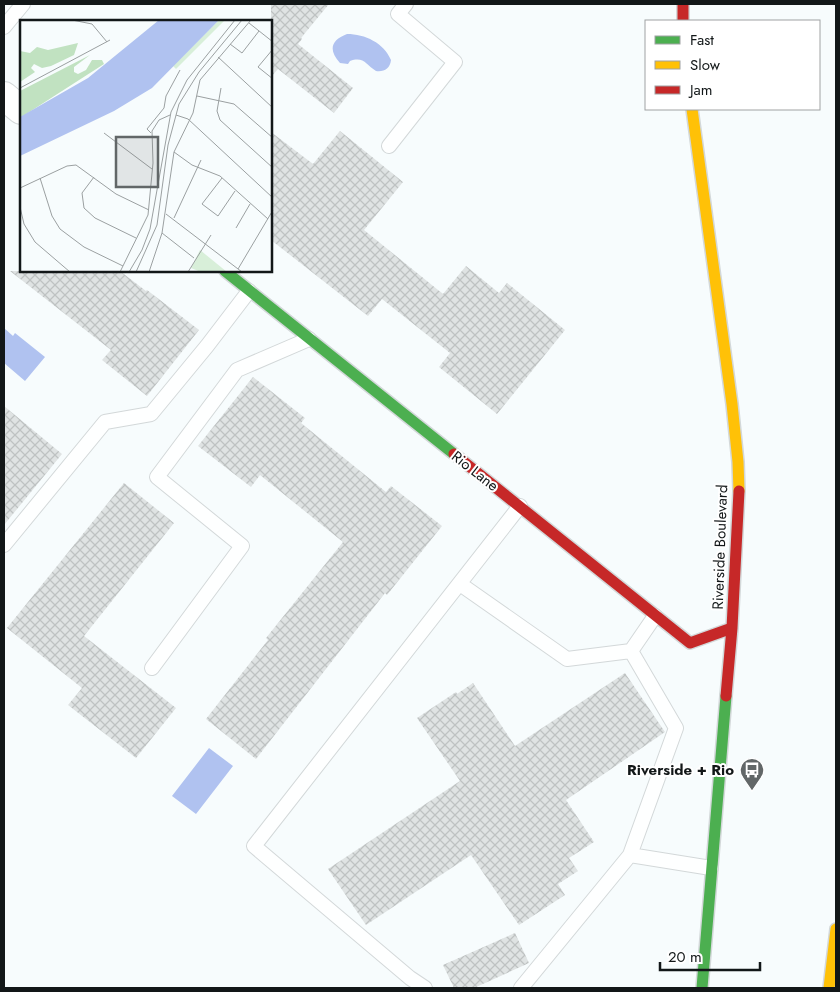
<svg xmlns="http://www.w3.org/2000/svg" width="840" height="992" font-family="Jost,sans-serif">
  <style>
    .water { fill: #b0c2f0 }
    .building { fill: url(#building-cross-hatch) }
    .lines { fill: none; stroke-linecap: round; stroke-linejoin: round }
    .lane-casing { stroke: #d3d8d9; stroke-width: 16 }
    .street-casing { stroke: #d3d8d9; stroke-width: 30 }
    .fast-casing { stroke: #d3d8d9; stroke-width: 14 }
    .slow-casing { stroke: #d3d8d9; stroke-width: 14 }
    .jam-casing { stroke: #d3d8d9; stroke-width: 14 }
    .lane { stroke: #feffff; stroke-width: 14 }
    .street { stroke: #feffff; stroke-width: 28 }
    .fast { stroke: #4caf50; stroke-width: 11 }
    .slow { stroke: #ffc107; stroke-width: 11 }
    .jam { stroke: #c62828; stroke-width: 11 }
    .labels { text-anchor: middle; stroke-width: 4; stroke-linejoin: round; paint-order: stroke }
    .street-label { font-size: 15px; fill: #121718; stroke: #fff }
    .poi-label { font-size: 15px; font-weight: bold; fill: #121718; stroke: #fff; text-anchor: end }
    .inset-road { fill: none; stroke: #9ba0a1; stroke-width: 1 }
    .view { fill: #626768; fill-opacity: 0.15; stroke: #626768; stroke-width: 2.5 }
    .inset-edge { fill: none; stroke: #121718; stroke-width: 2.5 }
  </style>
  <defs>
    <pattern id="building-cross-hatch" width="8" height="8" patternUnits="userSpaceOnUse" patternTransform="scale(1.25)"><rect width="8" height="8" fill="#dfe3e3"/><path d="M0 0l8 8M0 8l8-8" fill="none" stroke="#bec2c2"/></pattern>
  </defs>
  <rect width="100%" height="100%" fill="#f7fcfd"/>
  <path class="water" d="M347,34c18,0 37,9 44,26 -1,9 -7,12 -15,11 -10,-6 -12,-15 -26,-10l-2,3 -8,-1c-12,-13 -9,-23 7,-29z
    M4,328l9,8 2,-3 30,24 -20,24 -21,-18z
    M209,748l24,18 -37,48 -24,-18z"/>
  <path class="building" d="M271,4h58l-28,34 1,1 -4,5 55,44 -19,25 -56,-44 -7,8z
    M340,131l63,51 -39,48 79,64 23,-28 33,27 8,-10 58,47 -68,84 -58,-47 11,-14 -68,-54 -14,17 -97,-76v-108l42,32z
    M10,271h110l26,20 1,-1 52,40 -52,66 -45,-36 9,-10z
    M253,377l52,41 -4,5 85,69 5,-6 51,40 -55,69 -2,-2 -129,166 -50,-40 62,-79 -2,-2 77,-96 -83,-67 -9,12 -53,-41z
    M4,406l58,48 -58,71z
    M124,483l50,40 -90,113 92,72 -40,50 -68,-53 14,-17 -75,-60z
    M625,673l40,59 -99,68 28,42 -25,16 9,13 -20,13 7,11 -46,30 -48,-70 -105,70 -38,-56 132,-88 -43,-63 39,-26 1,2 16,-11 42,63z
    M515,933l14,30 -55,25h-20l-11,-23z"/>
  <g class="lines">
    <g class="lane-casing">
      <path id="lane" d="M4,27l19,-23
        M389,146l66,-84 -57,-48 8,-10
        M4,545l101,-123 46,-8 56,-68 42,-55
        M460,584l107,75 64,-8 45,77 -46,127 -109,133
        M631,651l24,-35
        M152,668l90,-122 -85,-69 80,-107 72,-31
        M630,855l81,13
        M425,988l-15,-10 -156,-132 266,-340"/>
    </g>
    <g class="street-casing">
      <path id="street" d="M4,96l17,14"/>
    </g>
    <g class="fast-casing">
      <path id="fast" d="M225,271l229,183
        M702,988l24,-292"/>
    </g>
    <g class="slow-casing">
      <path id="slow" d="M692,109l40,295 6,58 1,29
        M829,988l7,-59"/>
    </g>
    <g class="jam-casing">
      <path id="jam" d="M683,4v17
        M454,454l236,189 42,-15
        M726,696l6,-68 7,-137"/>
    </g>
    <use href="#lane" class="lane"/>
    <use href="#street" class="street"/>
    <use href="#fast" class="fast"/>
    <use href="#slow" class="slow"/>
    <use href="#jam" class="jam"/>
  </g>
  <defs>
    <g id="bus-pin" transform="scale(1.25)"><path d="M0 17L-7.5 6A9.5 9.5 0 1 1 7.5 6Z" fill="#626768" stroke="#fff"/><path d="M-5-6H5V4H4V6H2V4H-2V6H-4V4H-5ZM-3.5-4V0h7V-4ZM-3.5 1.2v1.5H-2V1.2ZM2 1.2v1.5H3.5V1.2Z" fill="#fff"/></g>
  </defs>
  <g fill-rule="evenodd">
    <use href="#bus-pin" x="752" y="770"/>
  </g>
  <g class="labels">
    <g class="street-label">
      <text transform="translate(475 471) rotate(38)" y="5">Rio Lane</text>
      <text transform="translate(720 547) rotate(-88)" y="5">Riverside Boulevard</text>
    </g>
    <g class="poi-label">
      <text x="734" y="775">Riverside + Rio</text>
    </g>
  </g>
  <g transform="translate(20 20)">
    <rect width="252" height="252" fill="#f7fcfd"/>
    <path d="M199,0h6l-49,49 -3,-3z" fill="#d8efd9"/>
    <path d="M58,23l-4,12 -23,11 -9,2 -8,-4 -3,4 4,4 -15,10v-31l10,2 7,-6 11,3zM70,35l-16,12v5l4,2 8,-4 6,-10h10l2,4 -84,54v-27z" fill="#c1e2c1"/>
    <path d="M180,230l27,22h-26l-10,-4z" fill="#d8efd9"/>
    <path d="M139,0h60l-67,68 -38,23 -94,45v-39l68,-39z" fill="#b0c2f0"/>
    <path class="inset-road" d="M52,0l20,4 15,18M229,3l24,19M210,24l12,9 17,-22M253,29l-15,18 15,12M198,37l55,51M0,68l90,-48M201,68l-4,23 3,9 53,48M177,76l37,8 39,34M156,95l12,4 85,79M84,113l48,36M131,113l-4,-4 17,-21 2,-12 14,-26M154,132l18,13 28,11 48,43M74,157l-12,16 2,15 11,10 41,20M20,158l12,38 8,13 24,18 39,19M202,158l-20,26 16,12 17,-25M0,168l47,-22 9,-1 40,29 33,16M0,187l4,17 11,18 35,30M146,194l76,58M154,198l27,-58M216,208l14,-24M142,213l32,25M218,249l35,-59M100,252l28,-57 5,-52 -1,-32 7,-11 11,-5M109,252l13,-22 8,-21 21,-117 16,-32 48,-60M116,252l21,-47 11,-80 11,-41 20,-32 43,-52M129,252l13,-39 12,-81 19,-39 7,-33 51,-60M168,252l23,-37"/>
    <path class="view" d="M96,117h42v50h-42z"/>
    <rect width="252" height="252" class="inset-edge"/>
  </g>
  <rect width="840" height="992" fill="none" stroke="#121718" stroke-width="10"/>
  <rect x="645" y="20" width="175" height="90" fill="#ffffff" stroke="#a0a2a3"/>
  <rect x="655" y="36" width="25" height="8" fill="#4caf50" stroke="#a0a2a3"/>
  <text x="690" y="45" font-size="15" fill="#121718">Fast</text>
  <rect x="655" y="61" width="25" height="8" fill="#ffc107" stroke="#a0a2a3"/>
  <text x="690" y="70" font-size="15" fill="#121718">Slow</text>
  <rect x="655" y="86" width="25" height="8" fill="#c62828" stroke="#a0a2a3"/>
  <text x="690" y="95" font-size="15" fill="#121718">Jam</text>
  <path d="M660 962v8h100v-8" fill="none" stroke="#121718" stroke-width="2.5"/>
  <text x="668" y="962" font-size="15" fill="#121718" stroke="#ffffff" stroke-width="4" paint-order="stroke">20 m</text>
</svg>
